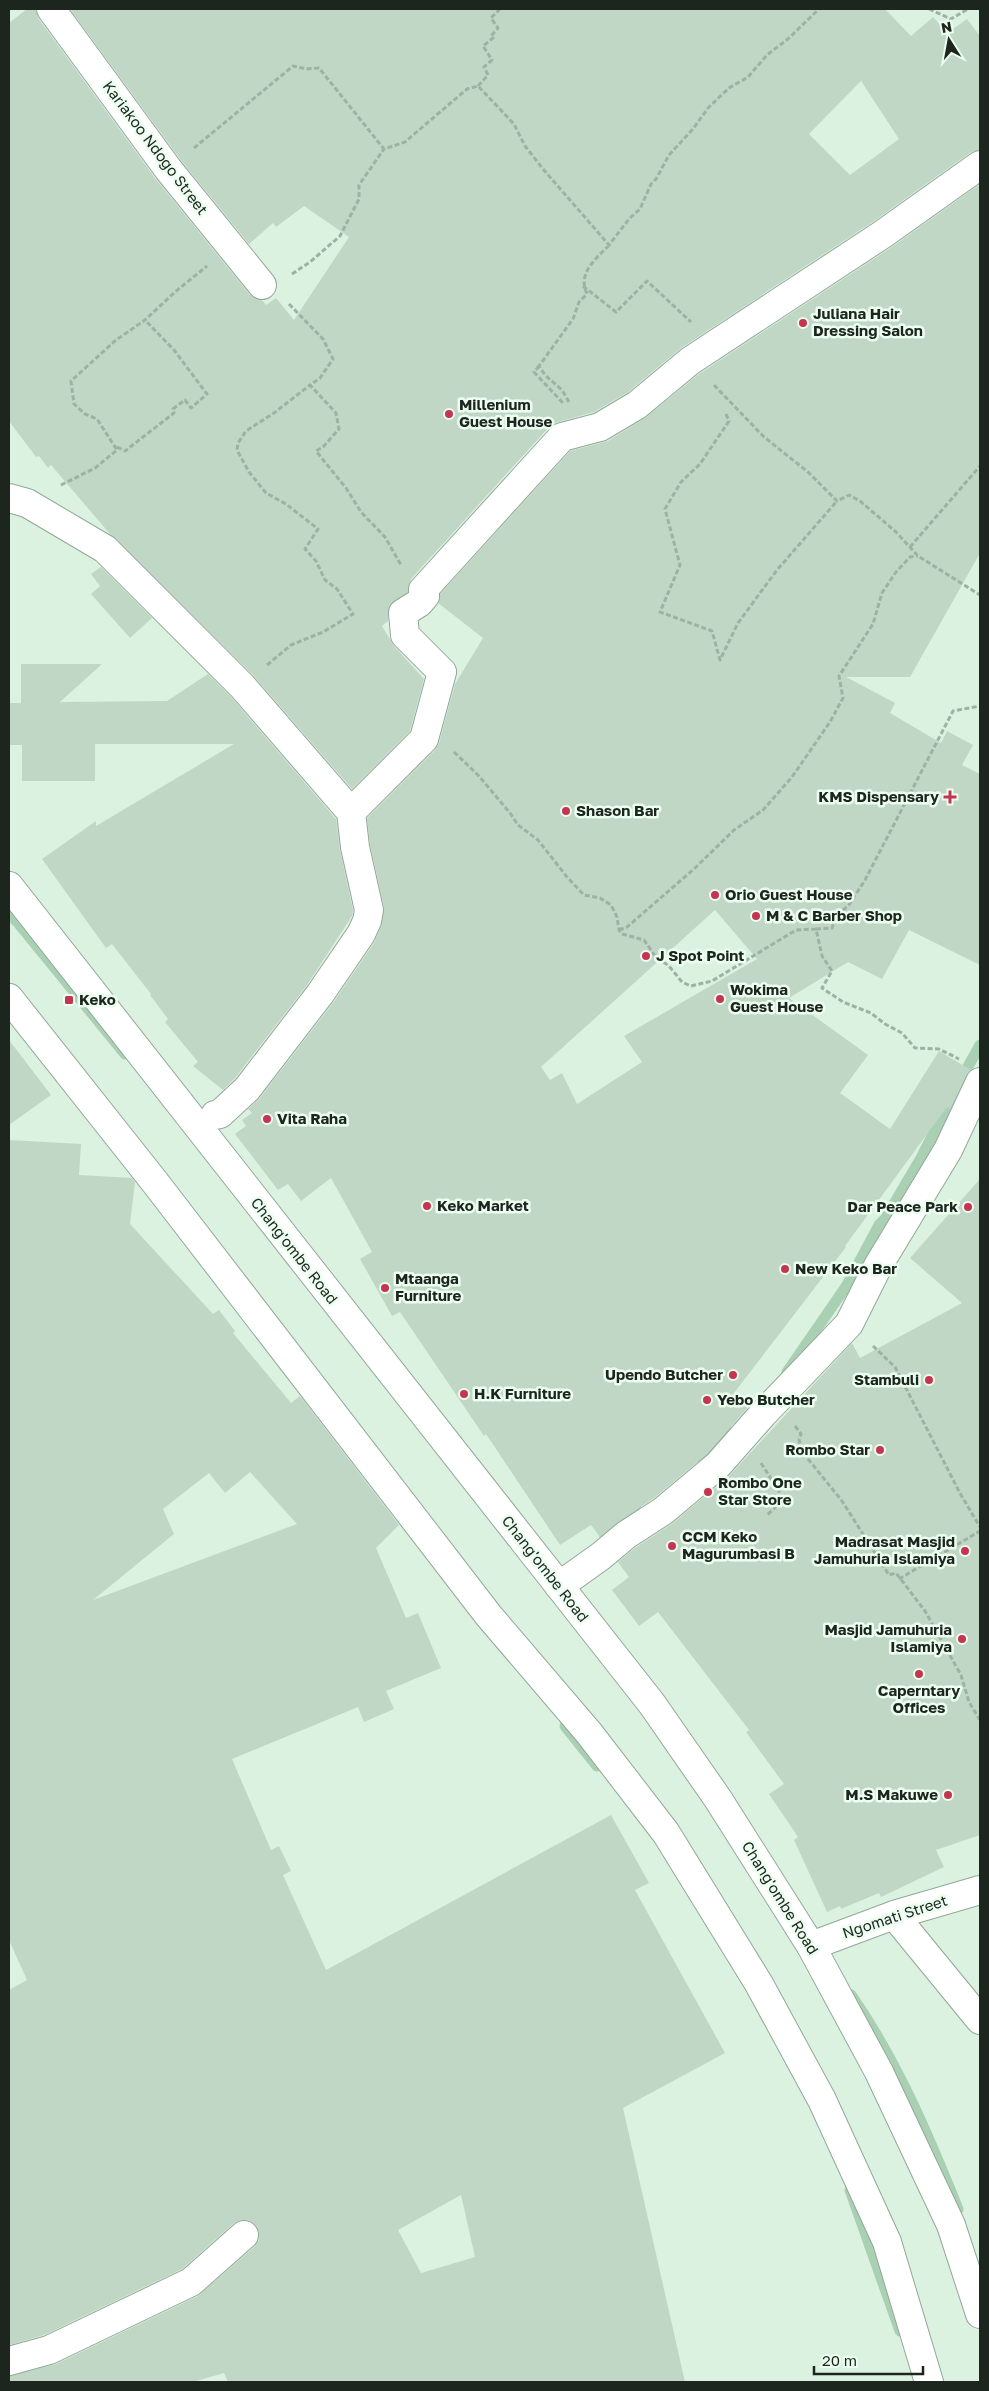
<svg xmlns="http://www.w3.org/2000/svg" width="989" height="2391" font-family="'Golos Text',sans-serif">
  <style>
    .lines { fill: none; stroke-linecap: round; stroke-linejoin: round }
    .stream { stroke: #aad0b3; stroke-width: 11 }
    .building { fill: #c1d7c6; fill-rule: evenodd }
    .street-casing { stroke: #92a897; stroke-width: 30 }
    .primary-casing { stroke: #92a897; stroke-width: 30 }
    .path { stroke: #9eb1a3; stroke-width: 3; stroke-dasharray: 5 2.5; stroke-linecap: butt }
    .street { stroke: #fff; stroke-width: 28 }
    .primary { stroke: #fff; stroke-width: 28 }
    .poi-dot { fill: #c53550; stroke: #ecfef0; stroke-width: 2 }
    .labels { text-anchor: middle; stroke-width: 5; stroke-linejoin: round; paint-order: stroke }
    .street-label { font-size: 15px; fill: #1d251f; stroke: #ecfef0 }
    .poi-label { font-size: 15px; font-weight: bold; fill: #1d251f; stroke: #ecfef0; text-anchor: start }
  </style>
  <rect width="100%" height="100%" fill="#dbf2e1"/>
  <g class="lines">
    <path class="stream" d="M9,909l7,12
      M19,924l106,130
      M960,1081l20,-36
      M787,1372l60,-87 32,-60 6,-6 36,-61 32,-63
      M700,1457l30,-24
      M604,1534l23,-18 9,-11
      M565,1726l32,40
      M851,1995c46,66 77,140 107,214
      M850,2190l50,141"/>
  </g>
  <path class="building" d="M27,9h9l2,9 117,160 95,117 12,5 4,5 10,-7 18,22 55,-83 -45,-31 -28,21 -3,-4 -24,21 -69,-85 -110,-150h815l26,27 22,-19 14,16 20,-14 13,17v114l-9,2 -97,69 -193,127 -53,44 -34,20 -36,10 -8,4 -139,153 -3,13 -19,14 -1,15 -6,5 12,20 30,33 -14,52 -58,58 -99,-114 -143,-141 -59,-69 -3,3 -9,-12 -3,1 -27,-36v-398zM861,81l38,58 -49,36 -41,-41z
    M980,184v369l-70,124h-64l49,26 -5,10 51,30 6,-12 26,14 -11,20 18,9v191l-71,-35 -27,49 -34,-17 -59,36 79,57 -28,38 50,36 49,-78 32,19 -21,39 -3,-2 -102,139 1,1 -112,146 16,12 -43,49 -53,44 -36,24 -18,15 -9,-12 -31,20 -74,-111 -2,2 -84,-124 -8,4 -32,-57 12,-7 -41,-74 -30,23 -13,-17 -10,6 -43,-56 11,-8 -4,-6 10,-7 -4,-4 11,-10 74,-96 41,-60 7,-16 3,-20 -14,-63 -3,-26 68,-68 4,-7 16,-59 28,-46 -45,-35 2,-9 130,-143 38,-10 37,-23 54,-44 193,-127zM715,910l42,49 -133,77 18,26 -65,42 -15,-31 -12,7 -9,-13z
    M101,567l51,51 -22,20 -39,-44 9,-8 -9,-12z
    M21,664h81l-42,38 107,-1 41,-27 23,23 105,122 4,31 13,60 -1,6 -45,69 -72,93 -12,12 -30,-24 5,-4 -33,-40 3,-3 -18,-24 1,-1 -39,-50 -6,4 -64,-89 54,-38v5l138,-82h-139v37h-73v-36h-13v-42h12z
    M9,1040l42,55 -42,30z
    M9,1140l72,4 -2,31 53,3 3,4 -5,42 83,90 6,-4 16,21 -2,2 58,70 9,-7 99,129 -23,23 30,70 12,-5 23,55 -55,23 8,18 -30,13 -6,-15 -126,52 39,91 8,-4 12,25 -8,4 43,95 285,-155 38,68 -14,7 90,163 -102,55 62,274h-457l-4,-9 -31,9h-184v-6l47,-12 142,-68 56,-49 5,-7v-8l-4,-8 -7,-4h-8l-6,3 -52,46 -138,66 -35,10v-355l18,-10 -18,-40zM250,1472l47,52 -204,76 81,-66 -11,-25 46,-36 16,20zM461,2195l14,62 -54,16 -23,-43z
    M980,1179v656l-44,15 8,17 -63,30 -2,-4 -38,16 -1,-3 -13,6 -33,-72 4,-3 -29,-43 15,-10 -38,-52 3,-2 -91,-118 -19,14 -27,-36 17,-13 -11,-15 17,-14 38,-25 55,-46 124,-134 8,15 102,-55 -52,-45z"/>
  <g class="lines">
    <g class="street-casing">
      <path id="street" d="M51,9l117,160 94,116
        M9,498l18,5 78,46 137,137 109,126 4,35 14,63 -2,11 -6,13 -41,60 -73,95 -27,25 -5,1
        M351,812l73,-73 18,-67 -37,-37 -2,-22 16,-10 6,-7 -2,-6 139,-153 38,-10 37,-22 53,-44 193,-127 97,-69
        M559,1586l42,-30 25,-21 37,-24 55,-46 45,-51 86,-90 29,-58 70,-116 32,-68
        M894,1915l86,105
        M811,1946l83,-31 86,-25
        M9,2361l40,-11 142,-68 53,-47"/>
    </g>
    <g class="primary-casing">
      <path id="primary" d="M9,886l643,818 66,95 93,147 68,126 72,153 29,89
        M9,998l145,183 335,435 100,117 77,100 93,151 63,116 65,142 42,140"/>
    </g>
    <path class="path" d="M929,9l22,10 17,-10
      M478,86l10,-11 -4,-8 8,-7 -9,-14 10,-8 -2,-2 7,-8 -7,-10 9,-9
      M194,148l99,-82 13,3 13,-1 65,81 21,-7 62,-53 11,-3 36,38 11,22 18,23 66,76 20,-26 11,-10 11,-25 5,-5 13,-24 24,-26 15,-21 21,-20 19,-11 19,-22 22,-17 30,-29
      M292,274l18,-12 30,-26 19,-37v-14l25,-36
      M583,286l33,26 31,-31 44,41
      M289,304l34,35 10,20 -13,19 -10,7 26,28 3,16 -16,18 -7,4 30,37 15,24 24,25 16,28
      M539,366l-5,6 29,31
      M714,385l50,52 44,35 29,29 12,-6 11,6 36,31 22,24 62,39
      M569,402l-7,-12 -17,-15 -6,-9 34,-47 6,-17 8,-8c-10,-21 9,-35 22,-49
      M726,414l3,7 -29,43 -19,18 -16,27 15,56 -20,47 52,19 8,29 18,-37 39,-53 60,-69
      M117,447l8,4 49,-38 -1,-4 12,-9 6,8 16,-14 -33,-44 -29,-30
      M61,485l34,-17 22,-18 -20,-31 -12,-5 -11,-10 -3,-23 45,-41 29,-20 30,-28 32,-26
      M910,547l70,-81
      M267,665l24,-20 32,-13 30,-18 -16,-25 -12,-9 -9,-19 -11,-12 13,-20 -32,-25 -20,-11 -17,-21 -12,-22 1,-7 8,-12 28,-18 36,-28
      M454,752l24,23 32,38 8,12 20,15 29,37 17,18 16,3 11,7 6,12 2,13 3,4 22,6 11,16 14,10 13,16 9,4 21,-5 84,-51 20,-1 6,27 10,15 -10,17 21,14 28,11 14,11 17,9 13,15 24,1 20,10
      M816,929l16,-1 4,-12 13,-11 16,-25 88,-169 27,-5
      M619,930l8,-3 67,-58 40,-39 29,-20 29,-33 38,-55 13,-24 -4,-22 34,-52 9,-31 14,-21 14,-15 8,-1
      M873,1346l22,21 66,128 19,32
      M795,1426l6,8 -2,6 5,14 38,47 47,74 7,-2 29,38 36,64 8,27 11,18
      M761,1463l23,36 -18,17
      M899,1579l81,-48"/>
    <use href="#street" class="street"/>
    <use href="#primary" class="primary"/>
  </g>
  <g class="poi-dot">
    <circle cx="803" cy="323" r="5"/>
    <circle cx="449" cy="414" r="5"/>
    <path d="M947.5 789.5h5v5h5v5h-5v5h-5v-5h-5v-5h5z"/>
    <circle cx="566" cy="811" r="5"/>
    <circle cx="715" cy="895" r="5"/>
    <circle cx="756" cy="916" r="5"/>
    <circle cx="646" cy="956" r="5"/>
    <circle cx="720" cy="999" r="5"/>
    <rect x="64" y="995" width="10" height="10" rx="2.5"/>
    <circle cx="267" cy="1119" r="5"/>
    <circle cx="427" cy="1206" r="5"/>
    <circle cx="968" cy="1207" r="5"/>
    <circle cx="785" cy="1269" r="5"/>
    <circle cx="385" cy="1288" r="5"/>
    <circle cx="733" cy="1375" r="5"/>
    <circle cx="929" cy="1380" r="5"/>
    <circle cx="464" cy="1394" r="5"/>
    <circle cx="707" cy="1400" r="5"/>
    <circle cx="880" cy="1450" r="5"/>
    <circle cx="708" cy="1492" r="5"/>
    <circle cx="672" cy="1546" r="5"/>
    <circle cx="965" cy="1551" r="5"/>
    <circle cx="962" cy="1639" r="5"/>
    <circle cx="919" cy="1674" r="5"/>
    <circle cx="948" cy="1795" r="5"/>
  </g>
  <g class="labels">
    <g class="street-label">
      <text transform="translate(155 148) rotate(53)" y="5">Kariakoo Ndogo Street</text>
      <text transform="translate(294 1251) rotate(52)" y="5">Chang'ombe Road</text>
      <text transform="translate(545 1569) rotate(52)" y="5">Chang'ombe Road</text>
      <text transform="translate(780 1898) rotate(58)" y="5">Chang'ombe Road</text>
      <text transform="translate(895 1917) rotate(-18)" y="5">Ngomati Street</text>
    </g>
    <g class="poi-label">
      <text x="813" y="319">Juliana Hair<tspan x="813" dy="17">Dressing Salon</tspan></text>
      <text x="459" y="410">Millenium<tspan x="459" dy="17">Guest House</tspan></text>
      <text x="939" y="802" text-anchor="end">KMS Dispensary</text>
      <text x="576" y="816">Shason Bar</text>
      <text x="725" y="900">Orio Guest House</text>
      <text x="766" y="921">M &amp; C Barber Shop</text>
      <text x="656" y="961">J Spot Point</text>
      <text x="730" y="995">Wokima<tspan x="730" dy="17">Guest House</tspan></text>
      <text x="79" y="1005">Keko</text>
      <text x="277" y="1124">Vita Raha</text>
      <text x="437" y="1211">Keko Market</text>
      <text x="958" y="1212" text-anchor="end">Dar Peace Park</text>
      <text x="795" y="1274">New Keko Bar</text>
      <text x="395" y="1284">Mtaanga<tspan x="395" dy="17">Furniture</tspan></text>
      <text x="723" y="1380" text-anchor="end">Upendo Butcher</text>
      <text x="919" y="1385" text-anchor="end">Stambuli</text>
      <text x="474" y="1399">H.K Furniture</text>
      <text x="717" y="1405">Yebo Butcher</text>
      <text x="870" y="1455" text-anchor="end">Rombo Star</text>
      <text x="718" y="1488">Rombo One<tspan x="718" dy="17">Star Store</tspan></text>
      <text x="682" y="1542">CCM Keko<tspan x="682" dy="17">Magurumbasi B</tspan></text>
      <text x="955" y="1547" text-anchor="end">Madrasat Masjid<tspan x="955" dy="17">Jamuhuria Islamiya</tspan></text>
      <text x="952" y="1635" text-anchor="end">Masjid Jamuhuria<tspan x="952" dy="17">Islamiya</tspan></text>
      <text x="919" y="1696" text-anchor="middle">Caperntary<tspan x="919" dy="17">Offices</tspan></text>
      <text x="938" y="1800" text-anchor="end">M.S Makuwe</text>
    </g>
  </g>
  <rect width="989" height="2391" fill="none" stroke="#1d251f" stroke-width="20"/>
  <g transform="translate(949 40) rotate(349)" stroke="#ecfef0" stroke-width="4" paint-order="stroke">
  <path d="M0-4L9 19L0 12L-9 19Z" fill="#1d251f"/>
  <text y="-8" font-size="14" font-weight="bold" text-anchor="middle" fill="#1d251f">N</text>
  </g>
  <path d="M814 2366v8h109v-8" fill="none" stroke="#1d251f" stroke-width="2.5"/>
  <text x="822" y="2366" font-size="15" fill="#1d251f" stroke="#ecfef0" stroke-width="4" paint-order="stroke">20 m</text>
</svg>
